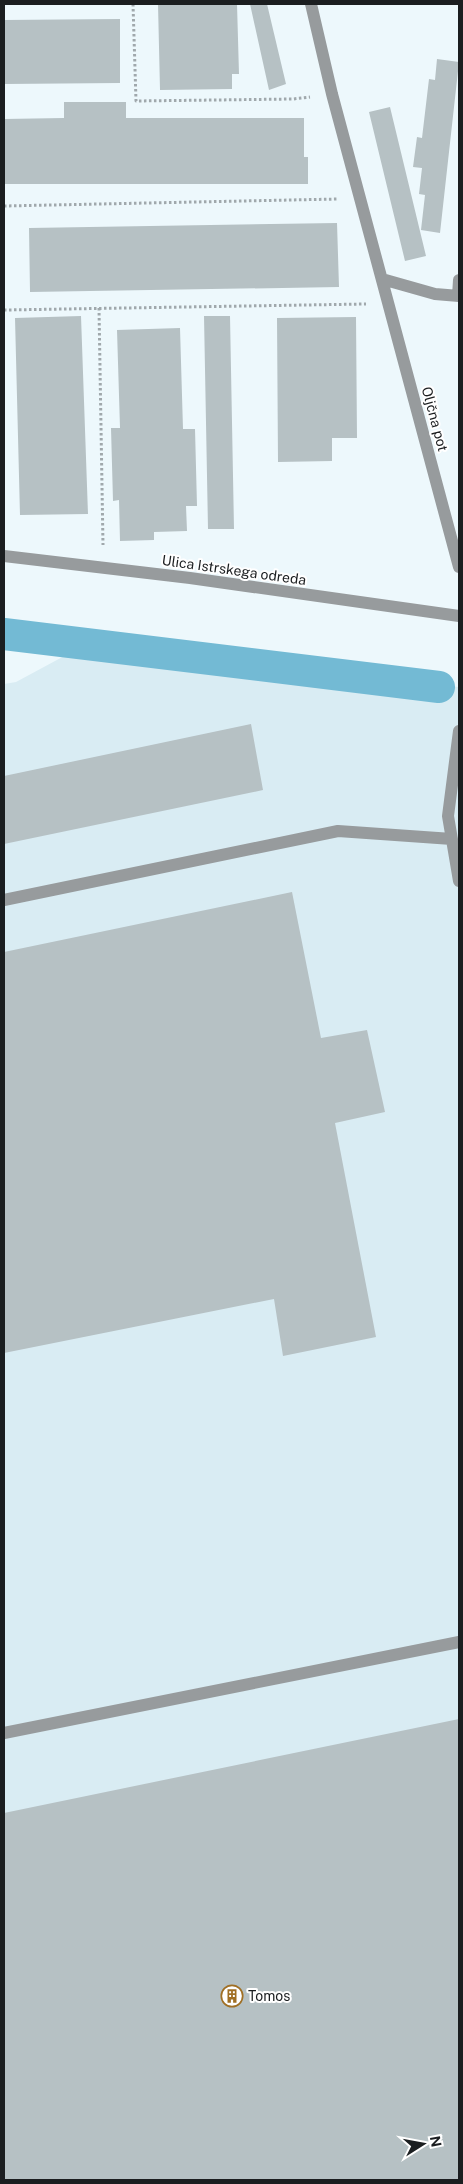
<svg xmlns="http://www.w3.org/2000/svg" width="463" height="2184" font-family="'Public Sans',sans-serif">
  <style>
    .built { fill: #d9ecf3 }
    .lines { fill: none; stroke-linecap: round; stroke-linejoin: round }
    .canal { stroke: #73bad4; stroke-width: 32 }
    .building { fill: #b6c1c4 }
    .path { stroke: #a0a8ac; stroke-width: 3; stroke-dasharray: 2.5 2.5; stroke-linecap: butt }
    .service { stroke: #979b9d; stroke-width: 12 }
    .minor { stroke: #979b9d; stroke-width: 12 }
    .tertiary { stroke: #979b9d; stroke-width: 12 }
    .labels { text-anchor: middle; stroke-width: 4; stroke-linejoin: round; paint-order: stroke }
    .street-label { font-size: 14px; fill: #1b1e20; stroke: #fff }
    .poi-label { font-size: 14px; fill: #1b1e20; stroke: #fff; text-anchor: start }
  </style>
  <rect width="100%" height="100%" fill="#edf8fc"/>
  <path class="built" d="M68,654l391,33v1493h-455v-1496l12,-2z"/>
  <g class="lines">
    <path class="canal" d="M4,634l435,53"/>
  </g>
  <path class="building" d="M158,4h79l2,70h-7v15l-72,1z
    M250,4h17l19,80 -17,6z
    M120,19v64l-116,1v-64z
    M437,59l22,3 -19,171 -19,-3 4,-35 -6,-1 3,-26 -9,-1 4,-30 5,1 7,-59 6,1z
    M64,102h62v16h178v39h4v27h-304v-65l60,-1z
    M390,107l36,149 -21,5 -36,-149z
    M337,223l2,64 -309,5 -1,-64z
    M81,316l7,198 -68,1 -5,-197z
    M204,316h26l4,213h-26z
    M356,317l1,121h-25v23l-54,1 -1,-144z
    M180,328l3,101h12l2,77h-11l1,25 -33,1v8l-34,1 -1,-41 -6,1 -2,-73h9l-3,-98z
    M251,724l12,66 -259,54v-68z
    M292,892l29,146 46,-8 18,82 -50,11 41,214 -93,19 -9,-57 -270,54v-401z
    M459,1719v461h-455v-367z"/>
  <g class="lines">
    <path class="path" d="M133,4l3,97 157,-2 17,-2
      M4,206l334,-7
      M99,308l4,237
      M4,310l362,-6"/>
    <path class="service" d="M459,731l-11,85 11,65
      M4,900l334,-69 114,8
      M4,1733l455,-91"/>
    <path class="minor" d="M311,4l21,90 127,473
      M382,279l53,15 24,2
      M458,296l1,-16"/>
    <path class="tertiary" d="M4,556l186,22 269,38"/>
  </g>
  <defs>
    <g id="building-ring" transform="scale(1.125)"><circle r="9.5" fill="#fff" stroke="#a06f24" stroke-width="1.5"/><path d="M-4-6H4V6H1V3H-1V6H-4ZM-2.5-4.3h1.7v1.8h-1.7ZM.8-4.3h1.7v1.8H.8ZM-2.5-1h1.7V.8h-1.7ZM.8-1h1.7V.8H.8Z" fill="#a06f24"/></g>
  </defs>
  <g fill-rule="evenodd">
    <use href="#building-ring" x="232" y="1996"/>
  </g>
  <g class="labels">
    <g class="street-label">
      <text transform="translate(435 419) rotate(75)" y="5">Oljčna pot</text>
      <text transform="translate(234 570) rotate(8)" y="5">Ulica Istrskega odreda</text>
    </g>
    <g class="poi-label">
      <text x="248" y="2001">Tomos</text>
    </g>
  </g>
  <rect width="463" height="2184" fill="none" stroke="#1b1e20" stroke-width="10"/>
  <g transform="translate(423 2144) rotate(79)" stroke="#ffffff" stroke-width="4" paint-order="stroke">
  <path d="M0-4L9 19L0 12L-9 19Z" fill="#1b1e20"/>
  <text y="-8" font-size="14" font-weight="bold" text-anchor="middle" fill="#1b1e20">N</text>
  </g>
</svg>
